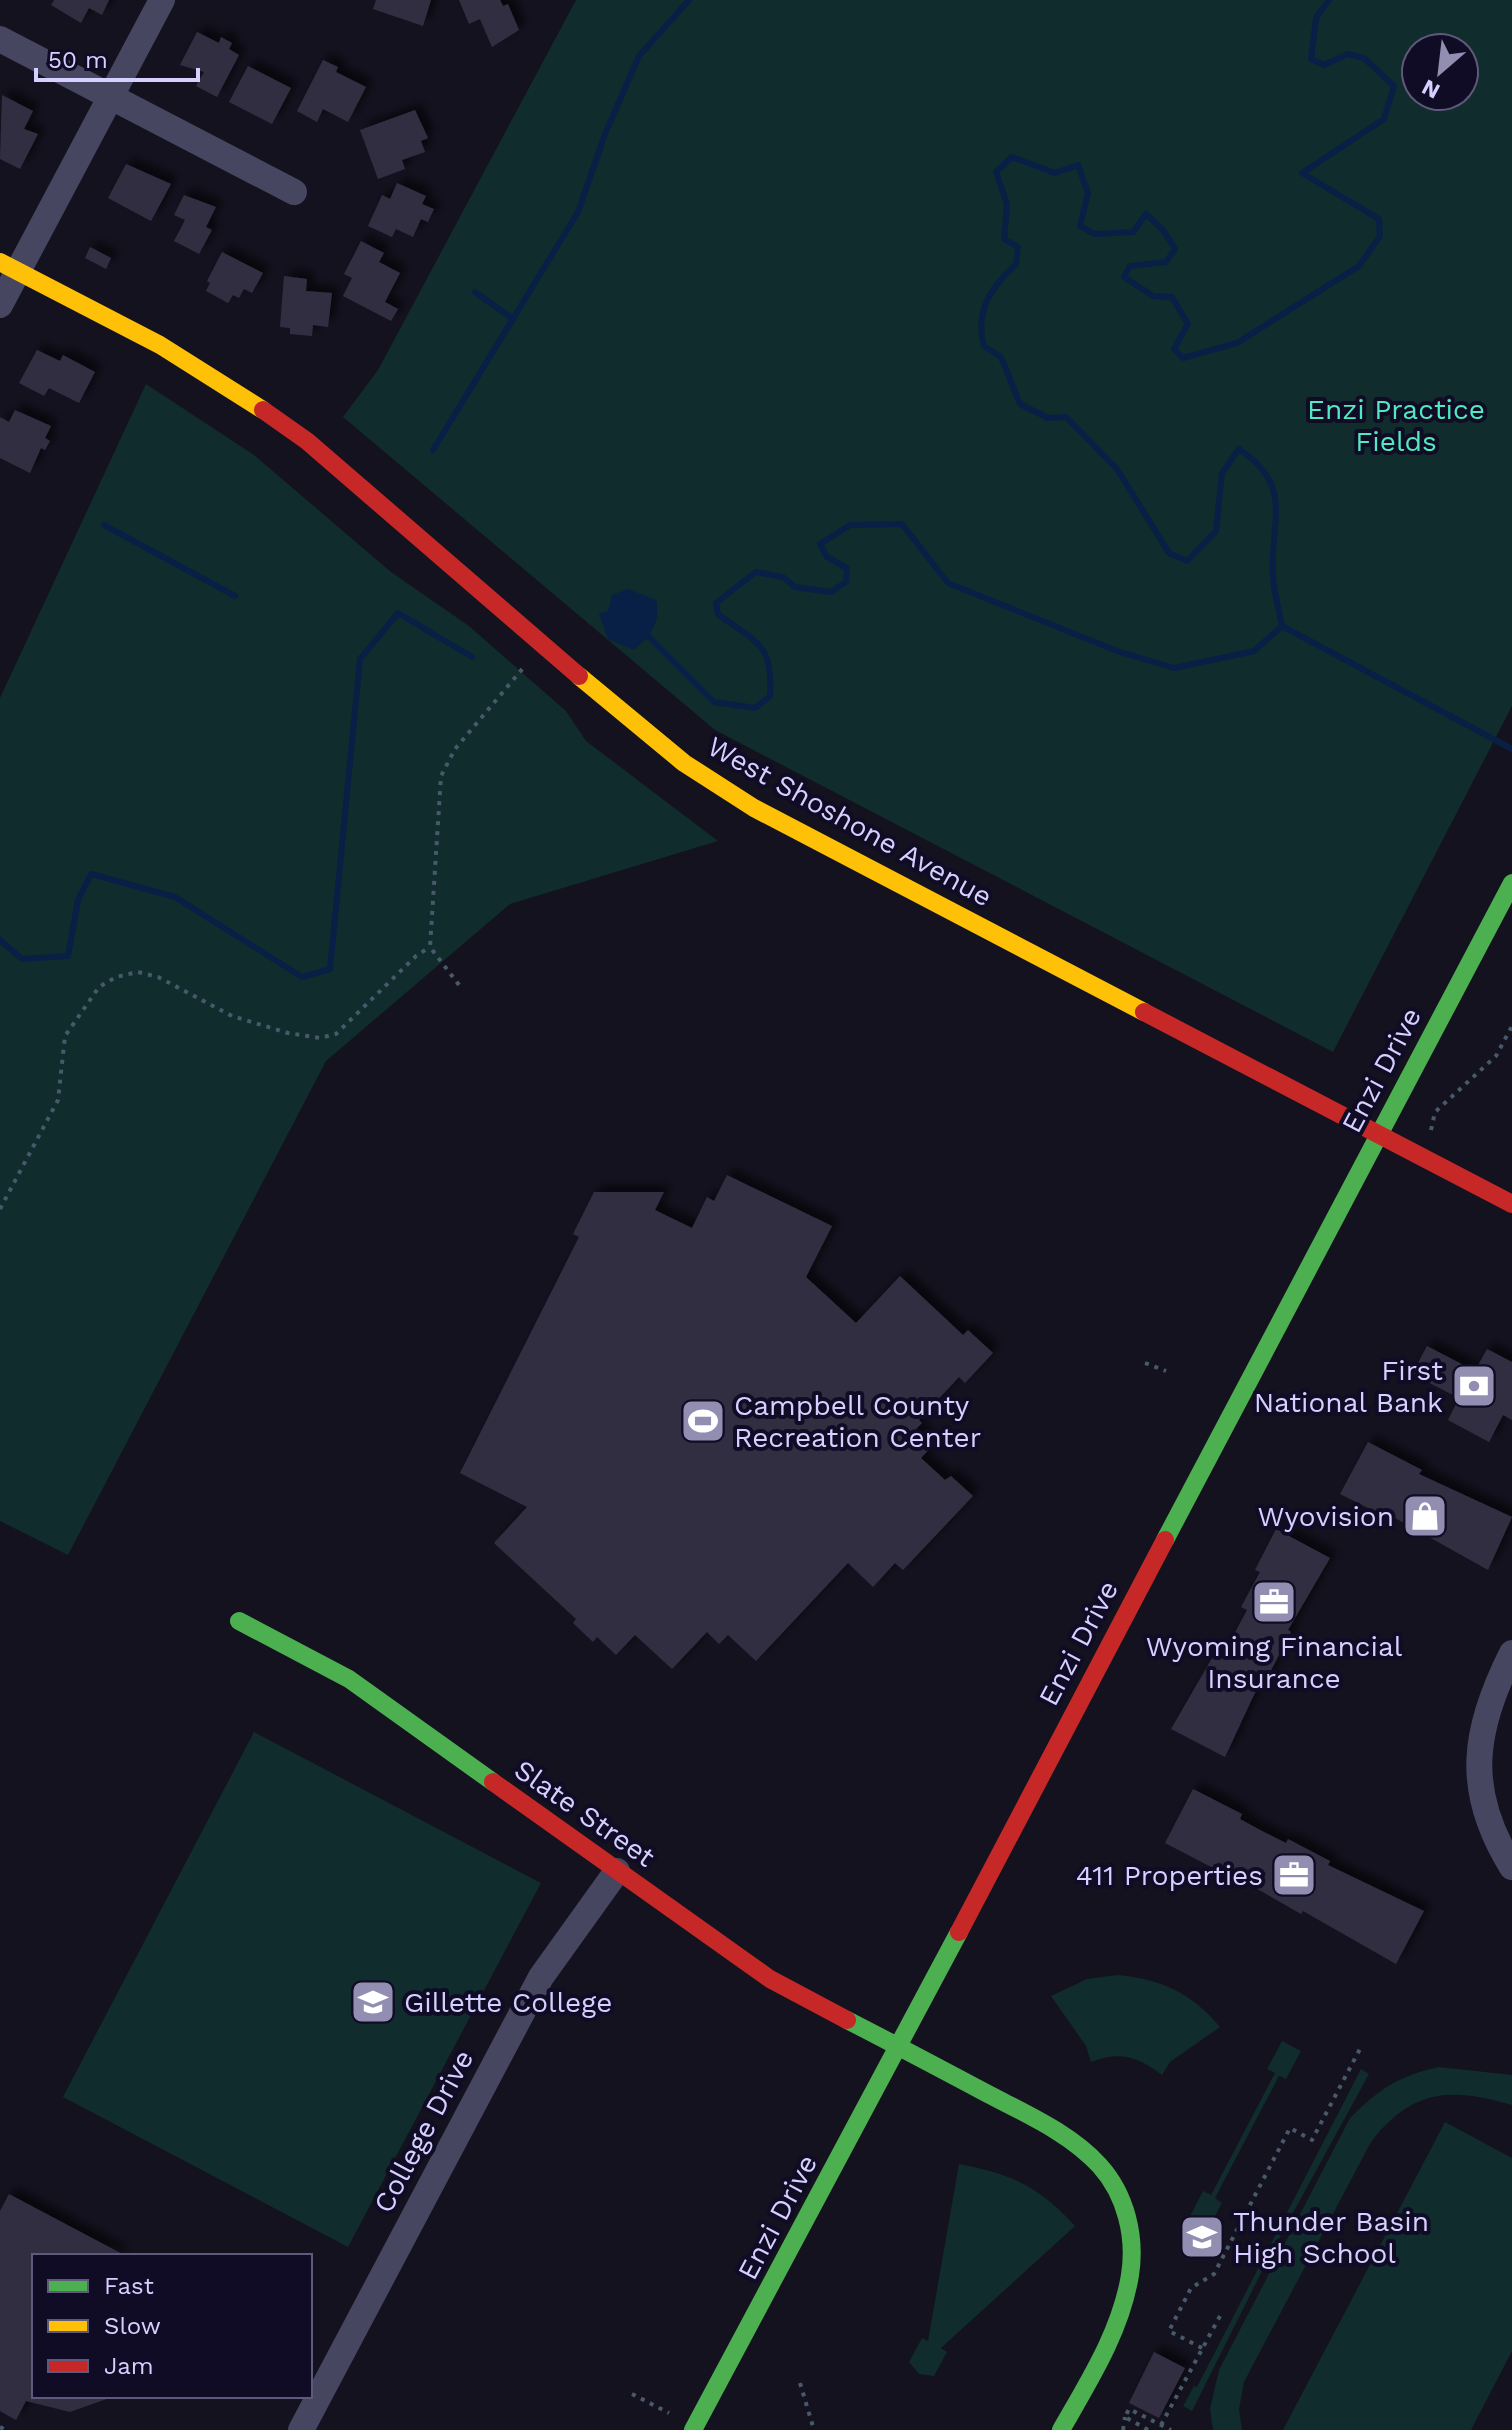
<svg xmlns="http://www.w3.org/2000/svg" width="1512" height="2430" font-family="'Work Sans',sans-serif">
  <style>
    .green { fill: #102c2c; fill-rule: evenodd }
    .water { fill: #082045 }
    .lines { fill: none; stroke-linecap: round; stroke-linejoin: round }
    .stream { stroke: #082045; stroke-width: 6 }
    .building { fill: #322f42; filter: url(#shadow) }
    .path { stroke: #47596a; stroke-width: 4; stroke-dasharray: 4 6; stroke-linecap: butt }
    .street { stroke: #464661; stroke-width: 26 }
    .fast { stroke: #4caf50; stroke-width: 18 }
    .slow { stroke: #ffc107; stroke-width: 18 }
    .jam { stroke: #c62828; stroke-width: 18 }
    .labels { text-anchor: middle; stroke-width: 8; stroke-linejoin: round; paint-order: stroke }
    .park-label { font-size: 28px; fill: #51eac0; stroke: #100c25 }
    .street-label { font-size: 28px; fill: #d5d0ff; stroke: #100c25 }
    .poi-label { font-size: 28px; fill: #d5d0ff; stroke: #100c25; text-anchor: end }
  </style>
  <defs>
    <filter id="shadow"><feDropShadow dx="7" dy="-7" stdDeviation="4" flood-color="#0009"/></filter>
  </defs>
  <rect width="100%" height="100%" fill="#14121f"/>
  <path class="green" d="M576,0h936v706l-179,346 -618,-322 -372,-313 35,-47zM1416,48h48v48h-48z
    M146,384l108,71 137,117 78,54 97,85 20,30 132,100 -208,63 -184,157 -258,494 -68,-34v-823z
    M254,1732l287,151 -193,364 -285,-150z
    M1117,1975c44,4 75,18 103,52l-50,35 -8,13c-24,-19 -43,-24 -71,-13l-5,-16 -35,-50 36,-17z
    M1282,2041l19,10 -15,28 -7,-3 -64,122 7,5 -15,28 -19,-11 15,-29 8,4 64,-122 -8,-4z
    M1439,2067l73,8v30c-62,-18 -100,-16 -141,37l-127,240 -5,27 3,21h-29l-3,-21 9,-39 131,-252c29,-29 48,-42 89,-51z
    M1361,2069l8,5 -98,179 -79,158 -9,-5 11,-20 3,1z
    M1445,2122l67,36v193l-41,79h-188z
    M959,2164c53,10 79,22 116,62l-134,122 6,4 -13,24 -15,-2 -10,-12 13,-24 6,3z"/>
  <path class="water" d="M628,589l28,11c5,23 -5,35 -22,50l-26,-11 -9,-26 9,-2 4,-16z"/>
  <g class="lines">
    <path class="stream" d="M475,292l38,27
      M433,450l145,-238 27,-78 34,-78 50,-56
      M104,525l131,71
      M1282,626l230,123
      M641,636l8,1 65,65 41,6 15,-12c3,-53 -12,-52 -52,-82l-2,-11 40,-31 27,5 12,10 36,5 15,-10 1,-14 -20,-11 -7,-13 30,-19 52,-1 46,59 169,68 57,17 80,-17 28,-25c-3,-16 -8,-33 -9,-49 -4,-55 23,-90 -34,-128l-17,24 -6,58 -29,30 -18,-8 -52,-84 -51,-52 -18,1 -28,-14 -19,-47 -17,-11c-10,-36 8,-59 32,-82l2,-17 -14,-8 3,-35 -11,-32 16,-15 43,16 23,-8 10,28 -8,33 15,8 38,-2 13,-18 17,16 12,19 -9,13 -36,4 -6,11 29,19 19,1 16,27 -14,25 9,9 54,-15 122,-77 21,-30 -1,-17 -77,-46 82,-54 10,-33 -30,-28 -16,-4 -24,11 -13,-6 5,-41 13,-18
      M0,940l22,19 46,-3 10,-56 13,-26 84,23 127,80 28,-8 30,-310 38,-46 74,44"/>
  </g>
  <path class="building" d="M54,0h55l-7,15 -13,-7 -8,15 -30,-18z
    M376,0h55l-8,26 -50,-17z
    M459,0h41l3,6 5,-2 11,26 -27,17 -12,-28 -11,5z
    M197,32l22,11 2,-6 11,6 -3,6 10,6 -22,42 -21,-11 8,-14 -24,-7z
    M323,60l15,7 -2,5 30,15 -18,35 -25,-13 -6,13 -20,-11z
    M248,66l43,22 -19,36 -43,-22z
    M2,95l31,16 -9,18 14,5 -18,35 -20,-10z
    M415,110l13,28 -7,3 4,11 -23,8 3,9 -27,10 -18,-49z
    M126,164l45,20 -20,37 -43,-23z
    M397,183l29,13 -4,8 12,5 -6,13 -7,-3 -8,18 -17,-8 -4,8 -24,-11 14,-31 8,4z
    M184,195l32,12 -10,20 6,3 -13,24 -25,-13 11,-21 -11,-5z
    M361,241l23,12 -5,9 21,11 -15,29 13,7 -7,12 -48,-25 9,-18 -8,-4z
    M90,247l21,11 -5,11 -21,-11z
    M222,252l41,21 -11,20 -8,-4 -5,9 -6,-3 -5,8 -22,-12 4,-8 -3,-2z
    M284,276l23,3 -1,12 26,2 -4,34 -15,-2 -1,11 -22,-2v-6l-10,-1z
    M37,350l23,11 3,-6 32,17 -16,31 -30,-15 -5,8 -25,-13z
    M15,410l36,16 -6,12 5,3 -5,9 -4,-2 -11,25 -30,-15v-41l9,5z
    M727,1175l105,51 -26,51 50,46 44,-47 63,59 5,-5 25,23 -28,30 -6,-6 -40,43 3,3 -6,6 17,16 -12,13 24,22 6,-4 22,20 -70,74 -8,-7 -22,24 -25,-24 -92,98 -28,-26 -9,9 -12,-12 -35,37 -37,-34 -19,20 -19,-18 -4,5 -20,-19 3,-4 -82,-76 33,-36 -67,-34 119,-236 -6,-3 21,-42h70l-9,18 37,18 15,-31 7,4z
    M1427,1346l48,25 12,-22 25,13v58l-9,-5 -14,27 -41,-22 11,-22 -47,-24z
    M1368,1442l54,28 -3,4 93,43 -24,53 -93,-52 -1,3 -54,-27z
    M1276,1529l54,29 -42,72 3,2 -25,48 -3,-2 -10,19 -28,60 -54,-28 44,-76 7,4 25,-47 -6,-3 19,-35 -5,-2z
    M1193,1789l49,25 -2,5 22,12 24,12 2,-4 42,22 -2,4 96,46 -28,53 -93,-53 -2,3 -84,-48 -2,3 -50,-26z
    M9,2194l117,62h-92v140h81l-45,16 -44,-11 -10,19 -16,-9v-200z
    M1154,2352l31,16 -26,50 -30,-15z"/>
  <g class="lines">
    <path class="path" d="M459,985l-29,-38 11,-171 14,-27 69,-82
      M1431,1130l4,-18 61,-56 16,-30
      M0,1209l58,-109 7,-64 34,-49 17,-10 22,-5 20,5 74,39 56,17 32,5 16,-4 80,-78 14,-9
      M1145,1363l21,8
      M1202,2348l-33,-17 22,-43 23,-14 76,-146 22,12 49,-93
      M800,2383l14,47
      M632,2394l37,19
      M1161,2425l59,-109
      M0,2427l6,3
      M1123,2430l2,-13
      M1148,2430l-23,-13 4,-8 42,21"/>
    <path class="street" d="M0,39l294,153
      M0,305l162,-305
      M1512,1653c-39,77 -48,137 0,214
      M301,2430l240,-453 76,-106"/>
    <path class="fast" d="M1165,1540l347,-657
      M239,1621l110,58 144,103
      M847,2020c47,24 94,49 141,74 38,20 82,39 112,72 26,29 36,71 30,109 -9,56 -41,106 -69,155
      M693,2430l266,-498"/>
    <path class="slow" d="M0,262l160,83 103,65
      M579,676l105,87 70,45 390,204"/>
    <path class="jam" d="M263,410l44,31 272,235
      M1144,1012l368,192
      M493,1782l277,197 77,41
      M959,1932l206,-392"/>
  </g>
  <defs>
    <g id="bank-square" transform="scale(2.3)"><rect x="-9" y="-9" width="18" height="18" rx="4" fill="#918eb1" stroke="#100c25"/><path d="M-6-4H6V4H-6ZM0-2.3a2.3 2.3 0 1 0 0 4.6a2.3 2.3 0 1 0 0-4.6Z" fill="#fff"/></g>
    <g id="stadium-square" transform="scale(2.3)"><rect x="-9" y="-9" width="18" height="18" rx="4" fill="#918eb1" stroke="#100c25"/><path d="M0-5a6.5 5 0 1 0 0 10a6.5 5 0 1 0 0-10ZM-3.5-1.8h7v3.6h-7Z" fill="#fff"/></g>
    <g id="shop-square" transform="scale(2.3)"><rect x="-9" y="-9" width="18" height="18" rx="4" fill="#918eb1" stroke="#100c25"/><path d="M-5-2.5h2.3a2.7 3.5 0 0 1 5.4 0H5L5.5 6h-11ZM-1.5-2.5h3a1.5 2.3 0 0 0-3 0Z" fill="#fff"/></g>
    <g id="office-square" transform="scale(2.3)"><rect x="-9" y="-9" width="18" height="18" rx="4" fill="#918eb1" stroke="#100c25"/><path d="M-6-3h4V-5.5h4V-3h4V5H-6ZM-1-4.5V-3h2v-1.5ZM-6 0V1H6V0Z" fill="#fff"/></g>
    <g id="university-square" transform="scale(2.3)"><rect x="-9" y="-9" width="18" height="18" rx="4" fill="#918eb1" stroke="#100c25"/><path d="M0-5L7-2L0 1L-7-2ZM-4 1L0 2.5L4 1V4Q0 6-4 4Z" fill="#fff"/></g>
    <g id="school-square" transform="scale(2.3)"><rect x="-9" y="-9" width="18" height="18" rx="4" fill="#918eb1" stroke="#100c25"/><path d="M0-5L7-2L0 1L-7-2ZM-4 1L0 2.5L4 1V4Q0 6-4 4Z" fill="#fff"/></g>
  </defs>
  <g fill-rule="evenodd">
    <use href="#bank-square" x="1474" y="1386"/>
    <use href="#stadium-square" x="703" y="1421"/>
    <use href="#shop-square" x="1425" y="1516"/>
    <use href="#office-square" x="1274" y="1602"/>
    <use href="#office-square" x="1294" y="1875"/>
    <use href="#university-square" x="373" y="2002"/>
    <use href="#school-square" x="1202" y="2237"/>
  </g>
  <g class="labels">
    <g class="park-label">
      <text x="1396" y="419">Enzi Practice<tspan x="1396" dy="32">Fields</tspan></text>
    </g>
    <g class="street-label">
      <text transform="translate(850 821) rotate(29)" y="10">West Shoshone Avenue</text>
      <text transform="translate(1381 1070) rotate(-62)" y="10">Enzi Drive</text>
      <text transform="translate(1078 1643) rotate(-62)" y="10">Enzi Drive</text>
      <text transform="translate(585 1813) rotate(35)" y="10">Slate Street</text>
      <text transform="translate(423 2131) rotate(-62)" y="10">College Drive</text>
      <text transform="translate(777 2217) rotate(-62)" y="10">Enzi Drive</text>
    </g>
    <g class="poi-label">
      <text x="1443" y="1380">First<tspan x="1443" dy="32">National Bank</tspan></text>
      <text x="734" y="1415" text-anchor="start">Campbell County<tspan x="734" dy="32">Recreation Center</tspan></text>
      <text x="1394" y="1526">Wyovision</text>
      <text x="1274" y="1656" text-anchor="middle">Wyoming Financial<tspan x="1274" dy="32">Insurance</tspan></text>
      <text x="1263" y="1885">411 Properties</text>
      <text x="404" y="2012" text-anchor="start">Gillette College</text>
      <text x="1233" y="2231" text-anchor="start">Thunder Basin<tspan x="1233" dy="32">High School</tspan></text>
    </g>
  </g>
  <rect x="32" y="2254" width="280" height="144" fill="#100c25" stroke="#5f5a7c" stroke-width="2"/>
  <rect x="48" y="2280" width="40" height="12" fill="#4caf50" stroke="#5f5a7c" stroke-width="2"/>
  <text x="104" y="2294" font-size="24" fill="#d5d0ff">Fast</text>
  <rect x="48" y="2320" width="40" height="12" fill="#ffc107" stroke="#5f5a7c" stroke-width="2"/>
  <text x="104" y="2334" font-size="24" fill="#d5d0ff">Slow</text>
  <rect x="48" y="2360" width="40" height="12" fill="#c62828" stroke="#5f5a7c" stroke-width="2"/>
  <text x="104" y="2374" font-size="24" fill="#d5d0ff">Jam</text>
  <g transform="translate(1440 72) rotate(208)"><circle r="38" fill="#100c25" stroke="#5f5a7c" stroke-width="2"/>
  <path d="M0-6L14 30L0 20L-14 30Z" fill="#918eb1"/>
  <text y="-12" font-size="22" font-weight="bold" text-anchor="middle" fill="#d5d0ff">N</text>
  </g>
  <path d="M36 68v12h162v-12" fill="none" stroke="#d5d0ff" stroke-width="4"/>
  <text x="48" y="68" font-size="24" fill="#d5d0ff" stroke="#100c25" stroke-width="6" paint-order="stroke">50 m</text>
</svg>
